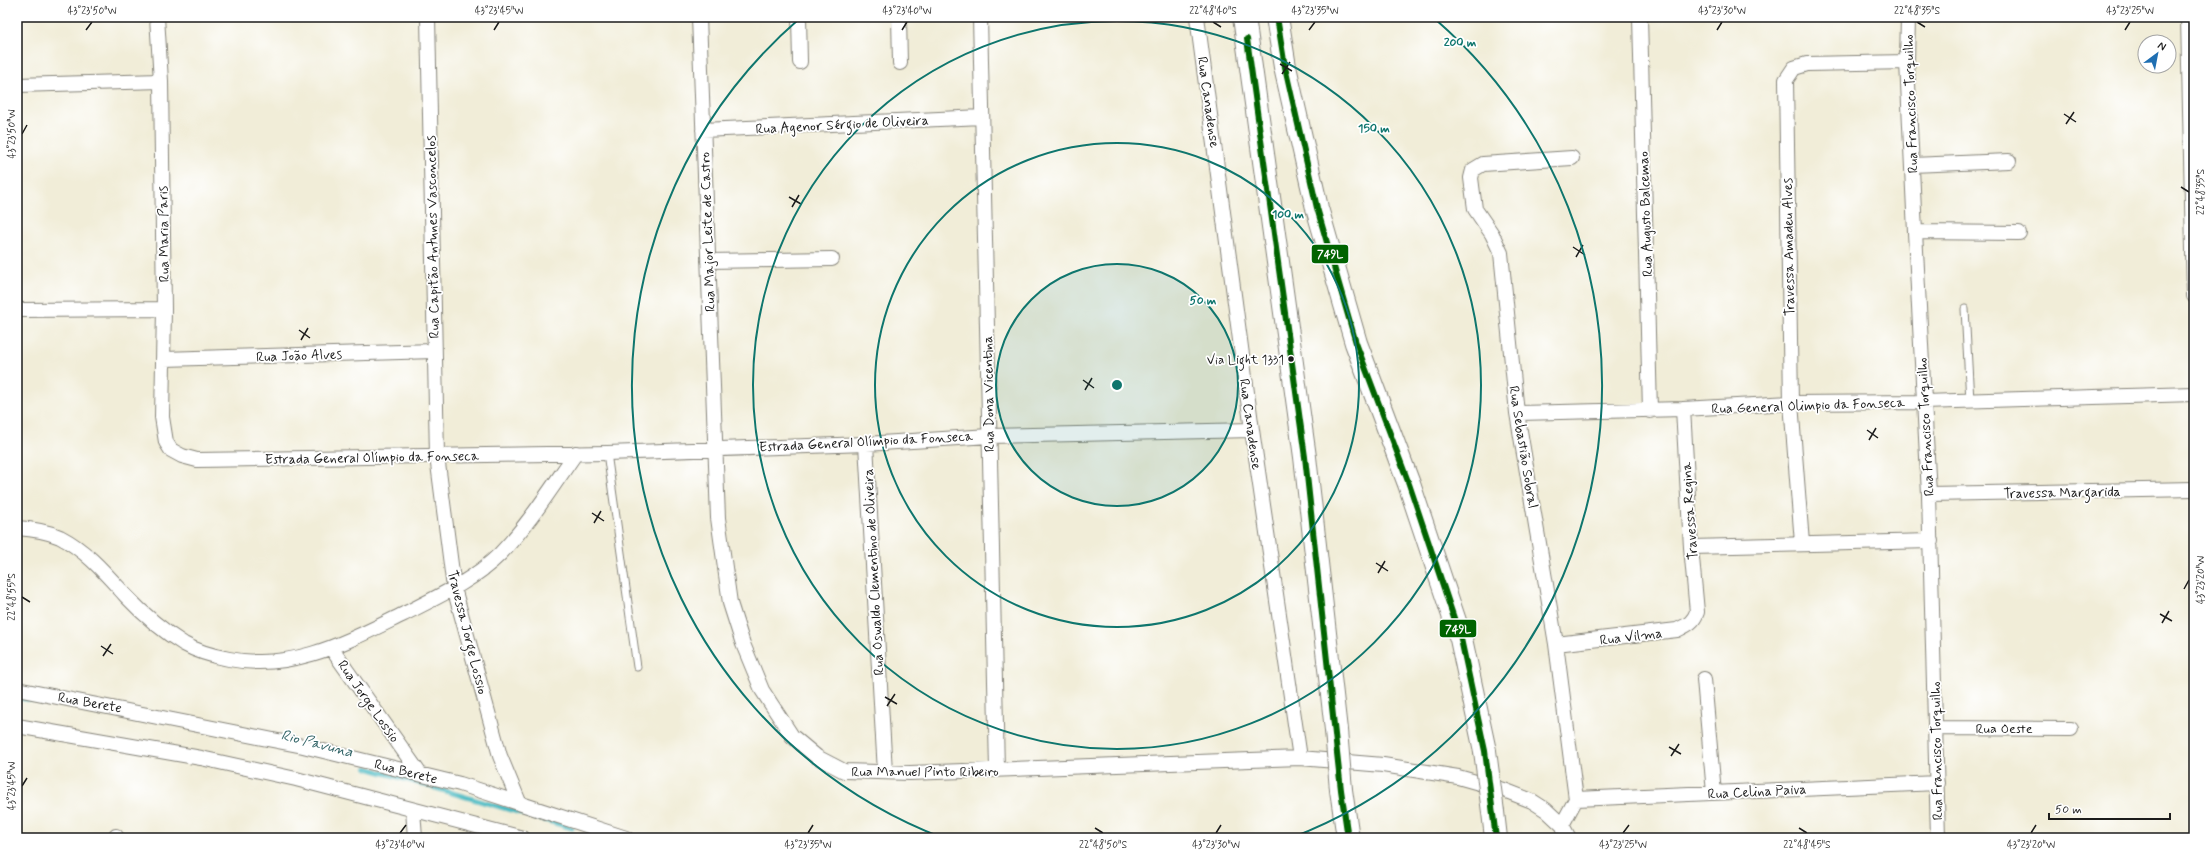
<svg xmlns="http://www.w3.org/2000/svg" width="2211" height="855" font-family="Mynerve,sans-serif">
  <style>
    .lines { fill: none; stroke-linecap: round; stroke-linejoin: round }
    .stream { stroke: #4dbbc3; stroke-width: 5 }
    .service-casing { stroke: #86847a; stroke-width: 9 }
    .minor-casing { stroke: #86847a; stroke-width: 16 }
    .primary-casing { stroke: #86847a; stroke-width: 24 }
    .service { stroke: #fff; stroke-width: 7 }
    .minor { stroke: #fff; stroke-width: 14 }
    .primary { stroke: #fff; stroke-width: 22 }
    .primary-bridge-casing { stroke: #86847a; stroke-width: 24; stroke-linecap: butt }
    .primary-bridge { stroke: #fff; stroke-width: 22 }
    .bus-1-casing { stroke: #fff; stroke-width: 9 }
    .bus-1 { stroke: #006400; stroke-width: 6 }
    .ticks { fill: none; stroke: #1c1c1c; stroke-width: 1.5 }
    .ring { fill: none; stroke: #0f766e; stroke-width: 2 }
    .bus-dot { fill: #1c1c1c; stroke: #fff; stroke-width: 1.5 }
    .labels { text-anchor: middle; stroke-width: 3.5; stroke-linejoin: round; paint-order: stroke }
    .bus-label { font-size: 13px; fill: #1c1c1c; stroke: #fff; text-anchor: end }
    .street-label { font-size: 14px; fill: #1c1c1c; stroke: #fff }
    .water-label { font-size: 15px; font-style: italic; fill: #326467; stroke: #fff }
    .centre { fill: #0f766e; stroke: #fff; stroke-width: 2 }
    .ring-label { font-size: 12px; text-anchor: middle; font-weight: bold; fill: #0f766e; stroke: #fff; stroke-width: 3.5; stroke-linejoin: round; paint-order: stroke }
    .line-badge { stroke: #fff; stroke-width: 1.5 }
    .badge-label { font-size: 11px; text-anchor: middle; font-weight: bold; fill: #fff }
    .neatline { fill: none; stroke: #1c1c1c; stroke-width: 1.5 }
    .ticks-label { font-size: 10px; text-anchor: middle; fill: #1c1c1c }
  </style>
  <rect width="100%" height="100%" fill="#fff"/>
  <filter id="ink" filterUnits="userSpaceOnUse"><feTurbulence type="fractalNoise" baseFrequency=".025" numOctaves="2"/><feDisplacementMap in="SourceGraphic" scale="8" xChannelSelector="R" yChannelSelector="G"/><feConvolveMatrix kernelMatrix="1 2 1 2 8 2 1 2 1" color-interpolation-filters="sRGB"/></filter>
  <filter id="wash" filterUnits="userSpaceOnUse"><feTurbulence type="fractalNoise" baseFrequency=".012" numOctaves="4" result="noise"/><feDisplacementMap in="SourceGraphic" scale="16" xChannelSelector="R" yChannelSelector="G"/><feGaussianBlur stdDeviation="0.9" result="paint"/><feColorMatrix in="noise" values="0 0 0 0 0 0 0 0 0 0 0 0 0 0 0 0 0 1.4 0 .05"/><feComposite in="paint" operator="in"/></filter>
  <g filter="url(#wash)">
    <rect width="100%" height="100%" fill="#f1edd8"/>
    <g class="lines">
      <path class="stream" d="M17,698l27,3
        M367,768l205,60"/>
    </g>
  </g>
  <g filter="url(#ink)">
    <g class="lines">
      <g class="service-casing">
        <path id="service" d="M1965,309l5,92
          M607,453l30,214"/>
      </g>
      <g class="minor-casing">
        <path id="minor" d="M157,17l4,64 3,228 -2,108 4,25 5,8 11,6 15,4 410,-7 259,-9 123,-8 263,-6
          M428,17l9,439 17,132 46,168 19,46
          M699,17l19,501 12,85 13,41 19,46 30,46 25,21 27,14 66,2 390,-15 83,7 75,12 46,13 28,11 14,9 16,15 7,13
          M799,17l1,45
          M899,17l1,46
          M980,17l17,753
          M1197,17l55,413 48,328
          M1640,17l10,394
          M1908,17l-1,45 8,170 14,262 9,344
          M2188,17l6,279
          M17,85l144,-4
          M703,130l279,-13
          M1912,165l97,-4
          M1915,232l104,1
          M708,261l124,-2
          M17,310l147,-1
          M164,359l270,-8
          M1517,413l166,-4 108,-6 132,-1 271,-8
          M866,444l19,328
          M1929,494l265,-5
          M17,528c15,1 30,3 43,9 27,14 46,37 66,59 17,18 37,35 58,48 14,8 29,12 45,15 64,13 119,-18 175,-45 33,-17 69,-33 96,-60 29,-30 52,-67 76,-101
          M1802,543l-11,-140 -5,-323 8,-12 13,-4 100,-2
          M1691,547l240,-6
          M1556,644l121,-14c10,-5 16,-7 20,-18l-6,-65 -8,-138
          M331,648l89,126
          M1704,679l10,114
          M17,689l286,57 157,38 166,54
          M17,726l184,32 95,21 227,59
          M1936,728l135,1
          M1576,799l361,-16
          M413,810l2,28
          M1562,825l14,-26 -20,-155 -39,-231 -16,-160 -9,-19 -17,-25 -4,-31 2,-8 10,-6 89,-6
          M116,836l1,2"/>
      </g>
      <g class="primary-casing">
        <path id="primary" d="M1244,17l61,440 31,273
          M1277,17l8,50 32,141 39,135 53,141 52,155 24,112
          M1341,790l7,48
          M1493,812l3,26"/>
      </g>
      <use href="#service" class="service"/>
      <use href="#minor" class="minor"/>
      <use href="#primary" class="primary"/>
      <g class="primary-bridge-casing">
        <path id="primary-bridge" d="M1336,730l5,60
          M1485,751l8,61"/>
      </g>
      <use href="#primary-bridge" class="primary-bridge"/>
      <g class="bus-1-casing">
        <path id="bus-1" d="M1277,17l8,50 32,141 39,135 53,141 52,155 24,112 11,87
          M1247,39l58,418 36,333 7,48"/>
      </g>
      <use href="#bus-1" class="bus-1"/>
    </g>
  </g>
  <path class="ticks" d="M1213,22l8,5M1917,22l8,5M86,30l6,-8M494,30l5,-8M902,30l5,-8M1309,30l6,-8M1717,30l5,-8M2125,30l5,-8M1280,64l12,7M1282,74l8,-12M2064,114l12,8M2066,124l8,-12M22,134l5,-9M2181,187l8,5M789,197l12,7M792,207l7,-12M1573,247l12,8M1576,257l7,-12M299,330l11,8M301,340l7,-12M1083,380l11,8M1085,390l7,-12M1867,430l11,8M1869,440l7,-12M592,513l12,8M594,523l7,-12M1376,563l12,8M1378,573l7,-12M2184,589l5,-9M22,597l8,5M2160,614l12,7M2162,623l7,-12M101,646l12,8M103,656l8,-12M885,697l12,7M887,706l8,-12M1669,747l12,7M1671,756l8,-12M22,786l5,-8M1095,828l8,5M1799,828l8,5M400,833l6,-8M808,833l5,-8M1216,833l5,-8M1623,833l6,-8M2031,833l5,-8"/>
  <circle cx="1117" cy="385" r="121" fill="#0f766e" fill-opacity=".12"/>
  <g class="ring">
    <circle cx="1117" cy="385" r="121"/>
    <circle cx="1117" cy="385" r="242"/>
    <circle cx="1117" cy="385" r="364"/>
    <path d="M943 838A485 485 0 0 1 799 19M1435 19A485 485 0 0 1 1291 838"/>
  </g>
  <circle class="bus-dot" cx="1291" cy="359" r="3.5"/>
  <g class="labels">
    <g class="bus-label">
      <text x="1284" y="364">Via Light 1331</text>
    </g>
    <g class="street-label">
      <text transform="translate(1209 102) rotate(82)" y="5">Rua Canadense</text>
      <text transform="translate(1910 104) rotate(-92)" y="5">Rua Francisco Torquilho</text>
      <text transform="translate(842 124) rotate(-3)" y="5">Rua Agenor Sérgio de Oliveira</text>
      <text transform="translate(1645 214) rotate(-92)" y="5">Rua Augusto Balcemao</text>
      <text transform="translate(707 232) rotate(-92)" y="5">Rua Major Leite de Castro</text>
      <text transform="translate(163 234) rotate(-91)" y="5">Rua Maria Paris</text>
      <text transform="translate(432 237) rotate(-91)" y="5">Rua Capitão Antunes Vasconcelos</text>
      <text transform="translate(1788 247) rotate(-91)" y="5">Travessa Amadeu Alves</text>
      <text transform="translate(299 355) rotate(-2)" y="5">Rua João Alves</text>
      <text transform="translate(988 394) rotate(-91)" y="5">Rua Dona Vicentina</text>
      <text transform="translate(1808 405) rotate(-2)" y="5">Rua General Olimpio da Fonseca</text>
      <text transform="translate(1251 424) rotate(82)" y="5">Rua Canadense</text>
      <text transform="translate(1925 427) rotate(-93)" y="5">Rua Francisco Torquilho</text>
      <text transform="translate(866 441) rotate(-3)" y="5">Estrada General Olímpio da Fonseca</text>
      <text transform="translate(1524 447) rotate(81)" y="5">Rua Sebastião Sobral</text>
      <text transform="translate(372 457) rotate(-1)" y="5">Estrada General Olímpio da Fonseca</text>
      <text transform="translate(2062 492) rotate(-1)" y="5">Travessa Margarida</text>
      <text transform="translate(1689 511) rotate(-94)" y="5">Travessa Regina</text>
      <text transform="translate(873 572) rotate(-93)" y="5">Rua Oswaldo Clementino de Oliveira</text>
      <text transform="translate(468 632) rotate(76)" y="5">Travessa Jorge Lossio</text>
      <text transform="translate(1631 636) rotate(-7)" y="5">Rua Vilma</text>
      <text transform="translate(369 701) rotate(55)" y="5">Rua Jorge Lossio</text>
      <text transform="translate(90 702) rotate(10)" y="5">Rua Berete</text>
      <text x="2004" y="733">Rua Oeste</text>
      <text transform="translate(1936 751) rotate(-91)" y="5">Rua Francisco Torquilho</text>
      <text transform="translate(406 771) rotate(14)" y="5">Rua Berete</text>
      <text x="925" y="776">Rua Manuel Pinto Ribeiro</text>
      <text transform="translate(1757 791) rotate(-3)" y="5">Rua Celina Paiva</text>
    </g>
    <g class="water-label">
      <text transform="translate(317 743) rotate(14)" y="5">Rio Pavuna</text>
    </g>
  </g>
  <circle cx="1117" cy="385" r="6" class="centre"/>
  <g class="ring-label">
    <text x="1460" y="46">200 m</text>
    <text x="1374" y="132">150 m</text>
    <text x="1288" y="218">100 m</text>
    <text x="1203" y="304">50 m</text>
  </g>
  <g class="line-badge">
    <rect x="1311" y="244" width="38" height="20" rx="4" fill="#006400"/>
    <rect x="1439" y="619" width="38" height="19" rx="4" fill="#006400"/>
  </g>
  <g class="badge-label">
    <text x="1330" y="258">749L</text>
    <text x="1458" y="633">749L</text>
  </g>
  <rect width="2211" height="855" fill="none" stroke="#fff" stroke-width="44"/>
  <g transform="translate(2157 54) rotate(32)"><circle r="19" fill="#ffffff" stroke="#a4a4a4"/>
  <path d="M0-3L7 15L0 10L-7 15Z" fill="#1f6fb2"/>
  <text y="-6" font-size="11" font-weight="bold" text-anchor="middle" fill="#1c1c1c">N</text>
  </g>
  <path d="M2049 813v6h121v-6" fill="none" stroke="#1c1c1c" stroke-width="2"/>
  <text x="2055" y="813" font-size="12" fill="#1c1c1c" stroke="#ffffff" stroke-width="3" paint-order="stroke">50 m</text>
  <rect x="22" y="22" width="2167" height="811" class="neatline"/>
  <g class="ticks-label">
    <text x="92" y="14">43°23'50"W</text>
    <text x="499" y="14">43°23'45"W</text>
    <text x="907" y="14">43°23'40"W</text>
    <text x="1213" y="14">22°48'40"S</text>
    <text x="1315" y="14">43°23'35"W</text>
    <text x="1722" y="14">43°23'30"W</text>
    <text x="1917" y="14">22°48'35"S</text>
    <text x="2130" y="14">43°23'25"W</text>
    <text transform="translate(11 134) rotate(-90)" y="4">43°23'50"W</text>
    <text transform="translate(2200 192) rotate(-90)" y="4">22°48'35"S</text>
    <text transform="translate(2200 580) rotate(-90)" y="4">43°23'20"W</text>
    <text transform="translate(11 597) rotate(-90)" y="4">22°48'55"S</text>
    <text transform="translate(11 786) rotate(-90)" y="4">43°23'45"W</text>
    <text x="400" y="848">43°23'40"W</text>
    <text x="808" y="848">43°23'35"W</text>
    <text x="1103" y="848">22°48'50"S</text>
    <text x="1216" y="848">43°23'30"W</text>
    <text x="1623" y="848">43°23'25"W</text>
    <text x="1807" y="848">22°48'45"S</text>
    <text x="2031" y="848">43°23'20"W</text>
  </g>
</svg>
